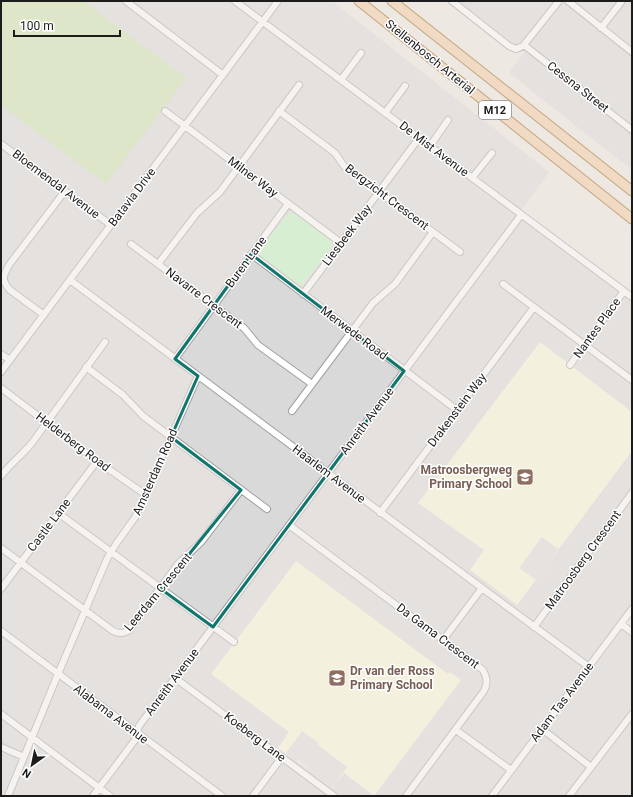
<svg xmlns="http://www.w3.org/2000/svg" width="633" height="797" font-family="Roboto,sans-serif">
  <style>
    .residential { fill: #dad9d9 }
    .education { fill: #fdfbda }
    .grass { fill: #cbe5a9 }
    .park { fill: #bff6c0 }
    .parking { fill: #dcdcdc }
    .lines { fill: none; stroke-linecap: round; stroke-linejoin: round }
    .street-casing { stroke: #a0a0a0; stroke-width: 8 }
    .primary-casing { stroke: #8d5707; stroke-width: 11 }
    .street { stroke: #fff; stroke-width: 6 }
    .primary { stroke: #f7ca9d; stroke-width: 9 }
    .marked { fill: none; stroke: #0f766e; stroke-width: 3; stroke-linejoin: round }
    .labels { text-anchor: middle; stroke-width: 3; stroke-linejoin: round; paint-order: stroke }
    .shield { fill: #fff; stroke: #606060; stroke-width: 1 }
    .shield-label { font-size: 11px; font-weight: bold; fill: #1c1c1c }
    .street-label { font-size: 12px; fill: #1c1c1c; stroke: #fff }
    .education-label { font-size: 12px; font-weight: bold; fill: #785e54; stroke: #fff; text-anchor: end }
  </style>
  <rect width="100%" height="100%" fill="#ede8e2"/>
  <path class="residential" d="M1,1h331l217,171 -29,40 112,84v314l-10,15 10,7v164h-631z
    M452,1h180v169l-123,-97 18,-25h-11z"/>
  <path class="education" d="M540,342l92,70v39l-115,154 -47,-35 14,-20 -66,-47z
    M296,561l152,113 2,-2 11,8 -87,116 -30,-23 -12,15 -14,-11v-2l-40,-27 11,-16 -78,-58z"/>
  <path class="grass" d="M1,1h82l103,77 -80,106 -105,-79z"/>
  <path class="park" d="M290,213l7,1 32,24 3,5 -1,5 -27,35 -3,2 -4,-1 -35,-26 -3,-4 1,-5 27,-34z"/>
  <path class="parking" d="M542,537l16,12 -22,31 -17,-12z
    M302,731l17,12 -1,2 29,22 -15,21 -14,-11v-2l-20,-15 -2,1 -10,-8z"/>
  <g class="lines">
    <g class="street-casing">
      <path id="street" d="M126,1l97,74
        M235,1l397,296
        M452,1l57,45 7,3 7,-3 36,-45
        M568,1l64,51
        M601,28l21,-27
        M524,45l108,85
        M341,80l20,-27
        M165,111l176,132
        M279,111l56,42 9,13 116,86
        M385,113l20,-27
        M1,144l110,81
        M430,146l18,-26
        M472,178l20,-25
        M131,244l113,84 14,17 54,39
        M251,254l206,156
        M158,264l39,-51 23,-21 79,-107
        M70,280l412,308 107,79
        M503,284l129,96
        M303,294l116,-156
        M44,315l-34,-25c-9,-10 -7,-14 -1,-25l56,-74
        M1,354l9,6
        M175,359l113,-155
        M570,365l54,-74
        M86,367l37,28 20,21 124,93
        M1,372l277,-371
        M1,388l96,73 49,34
        M292,411l81,-108 22,-19 38,-52
        M1,476c9,-12 21,-21 31,-33l73,-101
        M58,513l176,129
        M380,513l154,-206
        M289,525l194,145c4,8 5,13 1,21l-78,105
        M1,548l112,83c6,3 11,3 16,-1l49,-66 24,-23 39,-51
        M1,589l96,-128
        M621,624l11,8
        M534,627l98,-134
        M1,631l221,165
        M443,640l39,-52
        M175,678l159,118
        M1,714l109,82
        M542,729l49,38
        M456,730l55,40
        M1,747l23,10
        M8,796l50,-122 49,-115 9,-15 20,-28 62,-140
        M93,796l42,-56 4,-14 382,-511
        M253,796l29,-39
        M492,796l140,-187
        M569,796l63,-82"/>
    </g>
    <g class="primary-casing">
      <path id="primary" d="M359,1l273,218
        M392,1l240,190"/>
    </g>
    <use href="#street" class="street"/>
    <use href="#primary" class="primary"/>
  </g>
  <path d="M0 0H633V797H0ZM251,254l153,117 -191,256 -52,-38 80,-99 -70,-53 27,-61 -23,-17z" fill="#ede8e2" fill-opacity=".55" fill-rule="evenodd"/>
  <path class="marked" d="M251,254l153,117 -191,256 -52,-38 80,-99 -70,-53 27,-61 -23,-17z"/>
  <defs>
    <g id="school-square" transform="scale(0.9)"><rect x="-9" y="-9" width="18" height="18" rx="4" fill="#8d6e63" stroke="#fff"/><path d="M0-5L7-2L0 1L-7-2ZM-4 1L0 2.5L4 1V4Q0 6-4 4Z" fill="#fff"/></g>
  </defs>
  <g fill-rule="evenodd">
    <use href="#school-square" x="525" y="477"/>
    <use href="#school-square" x="337" y="678"/>
  </g>
  <g class="labels">
    <rect class="shield" x="479" y="101" width="32" height="18" rx="3"/>
    <g class="shield-label">
      <text x="495" y="114">M12</text>
    </g>
    <g class="street-label">
      <text transform="translate(430 57) rotate(39)" y="4">Stellenbosch Arterial</text>
      <text transform="translate(578 87) rotate(38)" y="4">Cessna Street</text>
      <text transform="translate(434 149) rotate(37)" y="4">De Mist Avenue</text>
      <text transform="translate(253 177) rotate(37)" y="4">Milner Way</text>
      <text transform="translate(56 184) rotate(37)" y="4">Bloemendal Avenue</text>
      <text transform="translate(132 197) rotate(-53)" y="4">Batavia Drive</text>
      <text transform="translate(387 197) rotate(37)" y="4">Bergzicht Crescent</text>
      <text transform="translate(347 235) rotate(-53)" y="4">Liesbeek Way</text>
      <text transform="translate(246 262) rotate(-54)" y="4">Buren Lane</text>
      <text transform="translate(204 298) rotate(37)" y="4">Navarre Crescent</text>
      <text transform="translate(597 328) rotate(-54)" y="4">Nantes Place</text>
      <text transform="translate(354 333) rotate(37)" y="4">Merwede Road</text>
      <text transform="translate(457 410) rotate(-53)" y="4">Drakenstein Way</text>
      <text transform="translate(367 421) rotate(-53)" y="4">Anreith Avenue</text>
      <text transform="translate(73 442) rotate(37)" y="4">Helderberg Road</text>
      <text transform="translate(155 472) rotate(-66)" y="4">Amsterdam Road</text>
      <text transform="translate(329 474) rotate(37)" y="4">Haarlem Avenue</text>
      <text transform="translate(49 525) rotate(-53)" y="4">Castle Lane</text>
      <text transform="translate(583 560) rotate(-54)" y="4">Matroosberg Crescent</text>
      <text transform="translate(158 592) rotate(-50)" y="4">Leerdam Crescent</text>
      <text transform="translate(438 636) rotate(37)" y="4">Da Gama Crescent</text>
      <text transform="translate(172 682) rotate(-53)" y="4">Anreith Avenue</text>
      <text transform="translate(562 702) rotate(-53)" y="4">Adam Tas Avenue</text>
      <text transform="translate(111 714) rotate(37)" y="4">Alabama Avenue</text>
      <text transform="translate(255 737) rotate(37)" y="4">Koeberg Lane</text>
    </g>
    <g class="education-label">
      <text x="512" y="474">Matroosbergweg<tspan x="512" dy="14">Primary School</tspan></text>
      <text x="350" y="675" text-anchor="start">Dr van der Ross<tspan x="350" dy="14">Primary School</tspan></text>
    </g>
  </g>
  <rect width="633" height="797" fill="none" stroke="#1c1c1c" stroke-width="4"/>
  <g transform="translate(32 765) rotate(213)" stroke="#ffffff" stroke-width="3" paint-order="stroke">
  <path d="M0-3L7 15L0 10L-7 15Z" fill="#1c1c1c"/>
  <text y="-6" font-size="11" font-weight="bold" text-anchor="middle" fill="#1c1c1c">N</text>
  </g>
  <path d="M14 30v6h106v-6" fill="none" stroke="#1c1c1c" stroke-width="2"/>
  <text x="20" y="30" font-size="12" fill="#1c1c1c" stroke="#ffffff" stroke-width="3" paint-order="stroke">100 m</text>
</svg>
